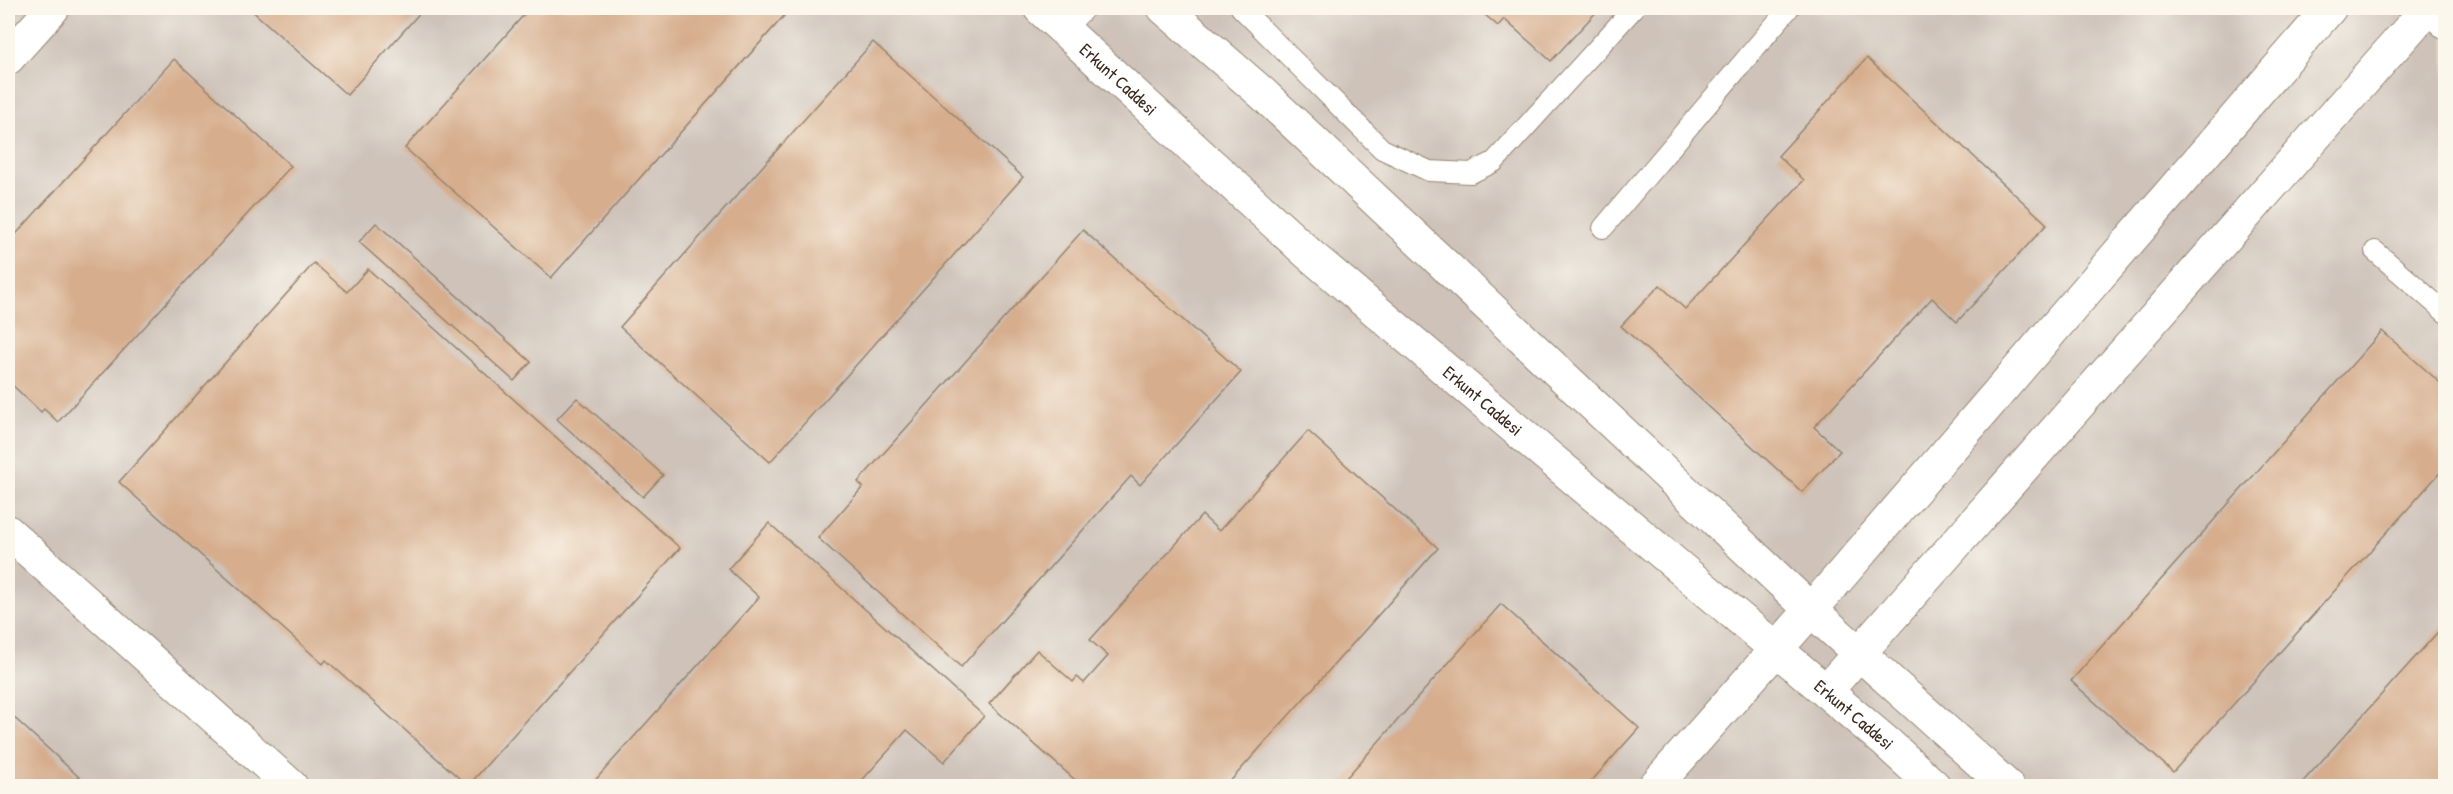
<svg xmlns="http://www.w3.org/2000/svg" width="2453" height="794" font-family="'Patrick Hand',sans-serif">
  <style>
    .industrial { fill: #cec2b9 }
    .building { fill: #d6ad8d }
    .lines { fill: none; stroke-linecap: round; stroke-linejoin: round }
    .service-casing { stroke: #94846e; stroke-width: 22 }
    .minor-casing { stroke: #94846e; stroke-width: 35 }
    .tertiary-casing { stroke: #94846e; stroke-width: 35 }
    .service { stroke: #fff; stroke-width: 20 }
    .minor { stroke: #fff; stroke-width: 33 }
    .tertiary { stroke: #fff; stroke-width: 33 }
    .labels { text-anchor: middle; stroke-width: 4.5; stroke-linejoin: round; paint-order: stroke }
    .street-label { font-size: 18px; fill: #3b2a1e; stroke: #fbf7ec }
  </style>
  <rect width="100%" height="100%" fill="#fbf7ec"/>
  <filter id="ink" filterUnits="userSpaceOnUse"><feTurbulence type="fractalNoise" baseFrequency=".0167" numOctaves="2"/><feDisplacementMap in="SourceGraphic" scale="12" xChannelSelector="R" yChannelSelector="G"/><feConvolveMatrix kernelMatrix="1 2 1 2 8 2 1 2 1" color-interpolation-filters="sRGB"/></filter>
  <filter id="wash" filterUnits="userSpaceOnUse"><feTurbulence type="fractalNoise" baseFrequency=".008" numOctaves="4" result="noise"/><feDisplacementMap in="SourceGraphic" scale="24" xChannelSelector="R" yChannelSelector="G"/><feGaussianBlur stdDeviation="1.35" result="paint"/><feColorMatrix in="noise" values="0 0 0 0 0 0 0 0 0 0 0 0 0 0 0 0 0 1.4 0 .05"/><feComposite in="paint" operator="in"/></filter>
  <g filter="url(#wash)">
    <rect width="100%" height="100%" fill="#ecdfbd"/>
    <path class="industrial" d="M8,8h2437v778h-2437z"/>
    <g id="blocks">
      <path class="building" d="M249,8h175l-77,87z
        M530,8h261l-240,270 -146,-130z
        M1477,8h123l-49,53 -47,-42 -6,7z
        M873,42l150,135 -253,285 -150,-135z
        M1867,58l180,166 -90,98 -25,-24 -118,129 26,24 -38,41 -181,-166 39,-41 25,24 119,-129 -26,-24z
        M174,59l117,107 -233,256 -14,-13 -3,3 -33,-31v-138z
        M376,223l155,139 -17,19 -155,-139z
        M1083,230l158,142 -101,113 -9,-9 -170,191 -143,-129 45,-51 -5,-5z
        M314,263l33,29 21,-23 312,279 -212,238 -142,-126 -3,4 -204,-182z
        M2382,331l64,57v78l-273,306 -102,-91z
        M577,398l86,77 -20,22 -86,-78z
        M1308,431l130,117 -212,238h-144l-93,-82 48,-54 36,32 4,-5 7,6 24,-27 -18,-16 112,-125 17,16z
        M769,523l215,193 -40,46 -37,-32 -50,56h-267l169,-189 -31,-28z
        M1501,604l138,124 -52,58h-248z
        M2446,623v163h-147z
        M8,712l72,66 -8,8h-64z"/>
    </g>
  </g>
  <g filter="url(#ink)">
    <use href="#blocks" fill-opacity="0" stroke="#94846e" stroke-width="1.5"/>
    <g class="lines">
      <g class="service-casing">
        <path id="service" d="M1241,8l141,141 47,22 42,2 23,-11 140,-154
          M1064,30l21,-22
          M1603,228l186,-220
          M2375,251l71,62"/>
      </g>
      <g class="minor-casing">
        <path id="minor" d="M8,532l283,254
          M1826,691l602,-683
          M1655,786l156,-176 519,-602"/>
      </g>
      <g class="tertiary-casing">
        <g id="tertiary">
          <path id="s1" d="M1040,8l270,247 577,488 47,43"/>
          <path d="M1164,8l98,85 549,517 196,176"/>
          <path d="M2430,8l16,14"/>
          <path d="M8,58l45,-50"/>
        </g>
      </g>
      <use href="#service" class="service"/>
      <use href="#minor" class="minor"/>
      <use href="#tertiary" class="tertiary"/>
    </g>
  </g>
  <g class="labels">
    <g class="street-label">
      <text dy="6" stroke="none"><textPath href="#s1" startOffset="106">Erkunt Caddesi</textPath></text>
      <text dy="6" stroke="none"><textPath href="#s1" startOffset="592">Erkunt Caddesi</textPath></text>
      <text dy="6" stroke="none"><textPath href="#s1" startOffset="1078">Erkunt Caddesi</textPath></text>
    </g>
  </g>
  <rect width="2453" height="794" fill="none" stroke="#fbf7ec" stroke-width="30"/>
</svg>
